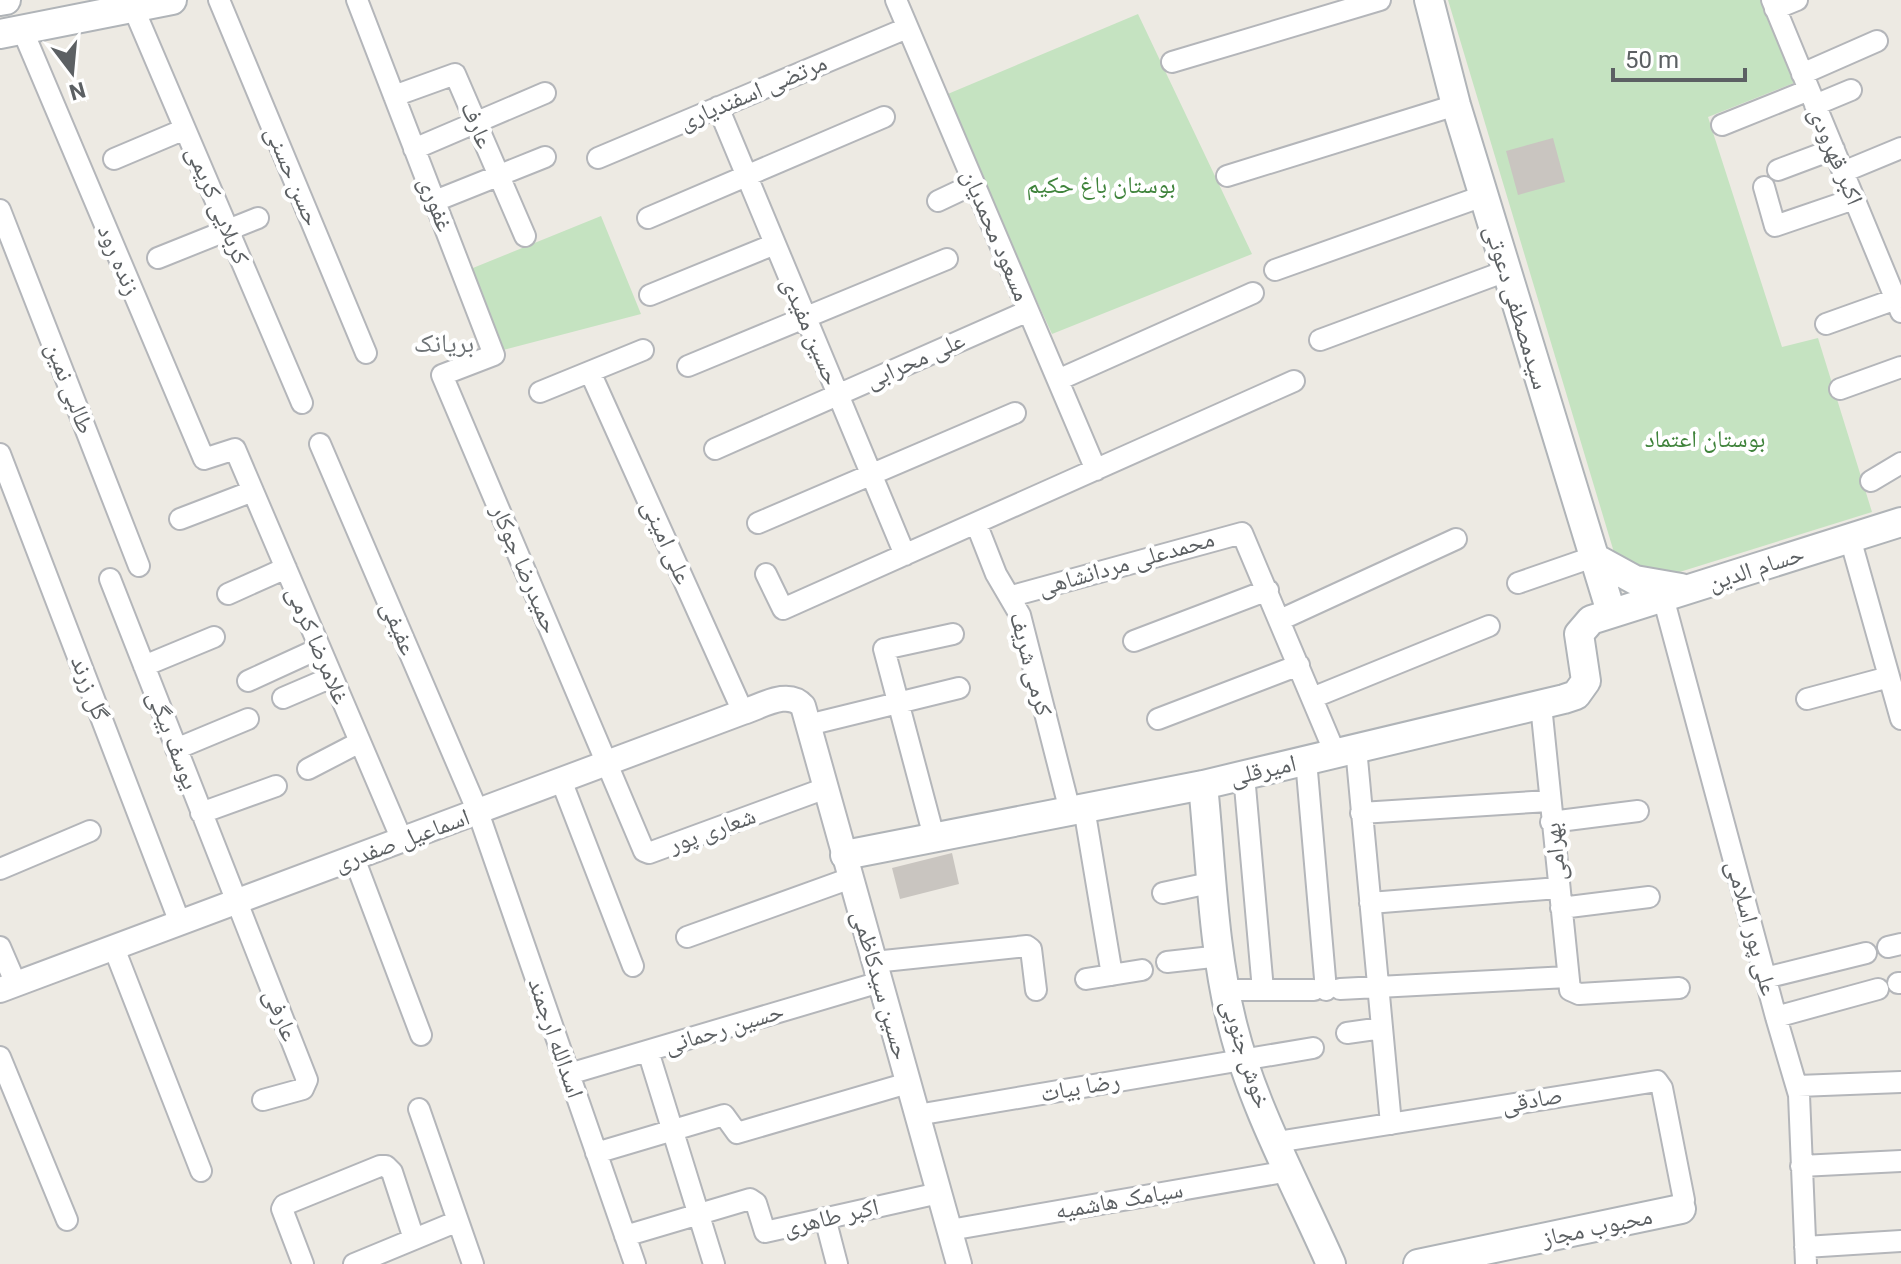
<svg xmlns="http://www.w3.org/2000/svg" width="1901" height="1264" font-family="Roboto,'Noto Naskh Arabic',sans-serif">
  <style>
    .green { fill: #c5e3c1 }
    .building { fill: #c9c5c0 }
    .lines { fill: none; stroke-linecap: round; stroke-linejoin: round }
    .minor-casing { stroke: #b4b6ba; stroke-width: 24 }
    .tertiary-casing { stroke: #b4b6ba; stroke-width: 28 }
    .secondary-casing { stroke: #b0b4b8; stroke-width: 32 }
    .minor { stroke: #fff; stroke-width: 20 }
    .tertiary { stroke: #fff; stroke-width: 24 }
    .secondary { stroke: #fff; stroke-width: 28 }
    .labels { text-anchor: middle; stroke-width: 8; stroke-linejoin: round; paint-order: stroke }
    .street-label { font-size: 24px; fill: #5c6063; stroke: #fff }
    .park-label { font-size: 24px; fill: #3f833b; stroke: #fff }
    .neighbourhood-label { font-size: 26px; fill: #6d7275; stroke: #fff }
  </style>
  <rect width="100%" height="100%" fill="#edeae3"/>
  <path class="green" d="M1448,0h312l34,83 -86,34 74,230 36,-9 54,174 -247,77z
    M1138,14l114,240 -200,80 -109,-238z
    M601,216l40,98 -142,37 -31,-81z"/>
  <path class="building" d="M1553,138l12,44 -47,13 -12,-44z
    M952,853l7,31 -59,15 -8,-31z"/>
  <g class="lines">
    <g class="minor-casing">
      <path id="minor" d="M219,0l147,353
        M357,0l137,355 -52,20 202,476 5,2 177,-65
        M896,0l200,470
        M1772,0l129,312
        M133,7l169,396
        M1775,9l22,-9
        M22,29l182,430 31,-10 167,391
        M1172,62l208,-62
        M1802,74l75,-33
        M394,96l61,-22 70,162
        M1815,105l36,-15
        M718,107l187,448
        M1722,125l87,-35
        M414,149l131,-56
        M598,158l309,-130
        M114,159l71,-30
        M1778,170l56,-21
        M1843,172l58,-24
        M1227,176l229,-71
        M1764,187l11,39 79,-27
        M435,201l110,-44
        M938,201l36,-17
        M0,210l139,356
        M648,218l236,-101
        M158,258l100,-40
        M1275,270l208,-74
        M650,295l125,-51
        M1826,324l70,-25
        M1320,340l186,-69
        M688,366l259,-107
        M590,372l153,340
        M1058,380l195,-87
        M1840,389l61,-22
        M540,392l103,-42
        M320,444l158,368 157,452
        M715,449l313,-138
        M0,454l180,469
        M1871,481l30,-18
        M180,519l73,-28
        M758,523l257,-110
        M976,523l20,51 24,41 50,196
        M1850,538l51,181
        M766,574l17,35 511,-228
        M110,579l197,501 -4,9 -40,11
        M1518,583l75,-26
        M228,594l58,-26
        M1012,596l230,-63 93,220
        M1663,597l113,420 23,78 7,169
        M1280,620l176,-81
        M1134,641l134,-51
        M144,666l70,-29
        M248,681l72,-33
        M283,698l49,-21
        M1312,698l177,-72
        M1807,699l82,-22
        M1541,705l29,285 9,4 100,-6
        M1158,719l141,-54
        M808,725l151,-37
        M1356,748l35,376
        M176,749l72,-30
        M1306,760l20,230
        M308,769l52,-27
        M1244,775l19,215
        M561,780l72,186
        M1084,808l28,167
        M201,813l75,-27
        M1361,813l188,-12
        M1551,822l87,-11
        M934,837l-50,-188 69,-15
        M354,858l67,177
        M0,869l90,-38
        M1163,893l51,-11
        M1370,903l188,-15
        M1561,908l88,-11
        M687,937l164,-59
        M0,947l16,37
        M1888,947l13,-3
        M114,948l87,223
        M874,962l153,-16 4,3 5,41
        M1167,962l54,-6
        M1765,978l101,-25
        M1086,979l56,-9
        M1898,983h3
        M1340,989l228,-12
        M1225,990h89
        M1776,1017l102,-28
        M1347,1033l35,-5
        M648,1051l66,213
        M0,1057l67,163
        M569,1074l311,-92
        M1798,1086l103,-4
        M419,1109l54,155
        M917,1115l396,-67
        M1277,1142l380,-61 5,7 22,112 -3,9
        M596,1153l128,-38 13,18 171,-50
        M1801,1166l100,-5
        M825,1218l12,46
        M950,1230l339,-59
        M625,1236l125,-37 6,4 9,29 174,-39
        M1805,1247l96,-6
        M303,1264l-21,-55 2,-4 96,-39h6l6,6 22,67
        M354,1264l104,-43"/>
    </g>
    <g class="tertiary-casing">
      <path id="tertiary" d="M0,990l743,-278c19,-6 45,-23 60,-6l156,558"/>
    </g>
    <g class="secondary-casing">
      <path id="secondary" d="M1429,0l27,105 155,507
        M0,1l6,-1
        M0,34l172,-34
        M1593,557l42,23 46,8
        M1203,785c8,78 10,166 30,242 20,80 65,162 98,237
        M845,855l358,-70 361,-86 12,-4 10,-14 -7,-47 12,-14 310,-98
        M1418,1264l263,-55"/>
    </g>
    <use href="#minor" class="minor"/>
    <use href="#tertiary" class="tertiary"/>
    <use href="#secondary" class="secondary"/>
  </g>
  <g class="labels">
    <g class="street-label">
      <text transform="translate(753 92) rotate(-23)" y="8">مرتضی اسفندیاری</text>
      <text transform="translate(477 125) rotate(67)" y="8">عارف</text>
      <text transform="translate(1836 156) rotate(67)" y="8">اکبر قهرودی</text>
      <text transform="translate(293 176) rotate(67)" y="8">حسن حسنی</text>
      <text transform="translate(436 204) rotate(69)" y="8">غفوری</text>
      <text transform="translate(218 205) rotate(67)" y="8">کربلایی کریمی</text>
      <text transform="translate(996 235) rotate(67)" y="8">مسعود محمدیان</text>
      <text transform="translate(119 260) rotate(67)" y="8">زنده رود</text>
      <text transform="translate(1517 307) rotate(73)" y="8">سیدمصطفی دعوتی</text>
      <text transform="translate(811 331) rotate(67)" y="8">حسین مفیدی</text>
      <text transform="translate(915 360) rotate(-24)" y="8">علی محرابی</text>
      <text transform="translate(70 388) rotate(69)" y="8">طالبی نمین</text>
      <text transform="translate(667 542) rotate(66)" y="8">علی امینی</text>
      <text transform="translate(1126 563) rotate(-16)" y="8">محمدعلی مردانشاهی</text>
      <text transform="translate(1756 568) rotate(-18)" y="8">حسام الدین</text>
      <text transform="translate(525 569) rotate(67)" y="8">حمیدرضا جوکار</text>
      <text transform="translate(399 628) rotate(67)" y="8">عفیفی</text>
      <text transform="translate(318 645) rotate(67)" y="8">غلامرضا کرمی</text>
      <text transform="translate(1031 664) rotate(75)" y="8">کرمی شریف</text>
      <text transform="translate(90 688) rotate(69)" y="8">گل زرند</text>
      <text transform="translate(173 740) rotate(69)" y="8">یوسف بیگی</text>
      <text transform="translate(1263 770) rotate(-13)" y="8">امیرقلی</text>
      <text transform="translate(712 830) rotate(-20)" y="8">شعاری پور</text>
      <text transform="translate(402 840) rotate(-20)" y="8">اسماعیل صفدری</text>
      <text transform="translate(1555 852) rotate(-96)" y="8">بهرامی</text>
      <text transform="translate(1752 928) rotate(75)" y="8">علی پور اسلامی</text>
      <text transform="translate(881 985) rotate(74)" y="8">حسین سیدکاظمی</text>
      <text transform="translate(281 1015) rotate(68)" y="8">عارفی</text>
      <text transform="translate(724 1028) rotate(-17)" y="8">حسین رحمانی</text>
      <text transform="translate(556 1038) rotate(71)" y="8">اسدالله ارجمند</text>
      <text transform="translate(1246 1054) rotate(72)" y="8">خوش جنوبی</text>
      <text transform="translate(1080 1087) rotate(-10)" y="8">رضا بیات</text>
      <text transform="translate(1532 1100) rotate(-10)" y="8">صادقی</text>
      <text transform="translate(1119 1200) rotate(-10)" y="8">سیامک هاشمیه</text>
      <text transform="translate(831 1217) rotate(-13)" y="8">اکبر طاهری</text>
      <text transform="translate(1597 1227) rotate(-12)" y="8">محبوب مجاز</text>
    </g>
    <g class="park-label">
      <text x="1101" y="193">بوستان باغ حکیم</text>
      <text x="1705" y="447">بوستان اعتماد</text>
    </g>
    <g class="neighbourhood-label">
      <text x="444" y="352">بریانک</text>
    </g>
  </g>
  <g transform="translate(72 72) rotate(164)" stroke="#ffffff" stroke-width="6" paint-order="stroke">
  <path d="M0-6L14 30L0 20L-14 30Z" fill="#5c6063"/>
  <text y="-12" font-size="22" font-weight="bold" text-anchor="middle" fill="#5c6063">N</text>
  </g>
  <path d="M1613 68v12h132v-12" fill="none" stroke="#5c6063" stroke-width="4"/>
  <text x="1625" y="68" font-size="24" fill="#5c6063" stroke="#ffffff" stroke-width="6" paint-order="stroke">50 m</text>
</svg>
